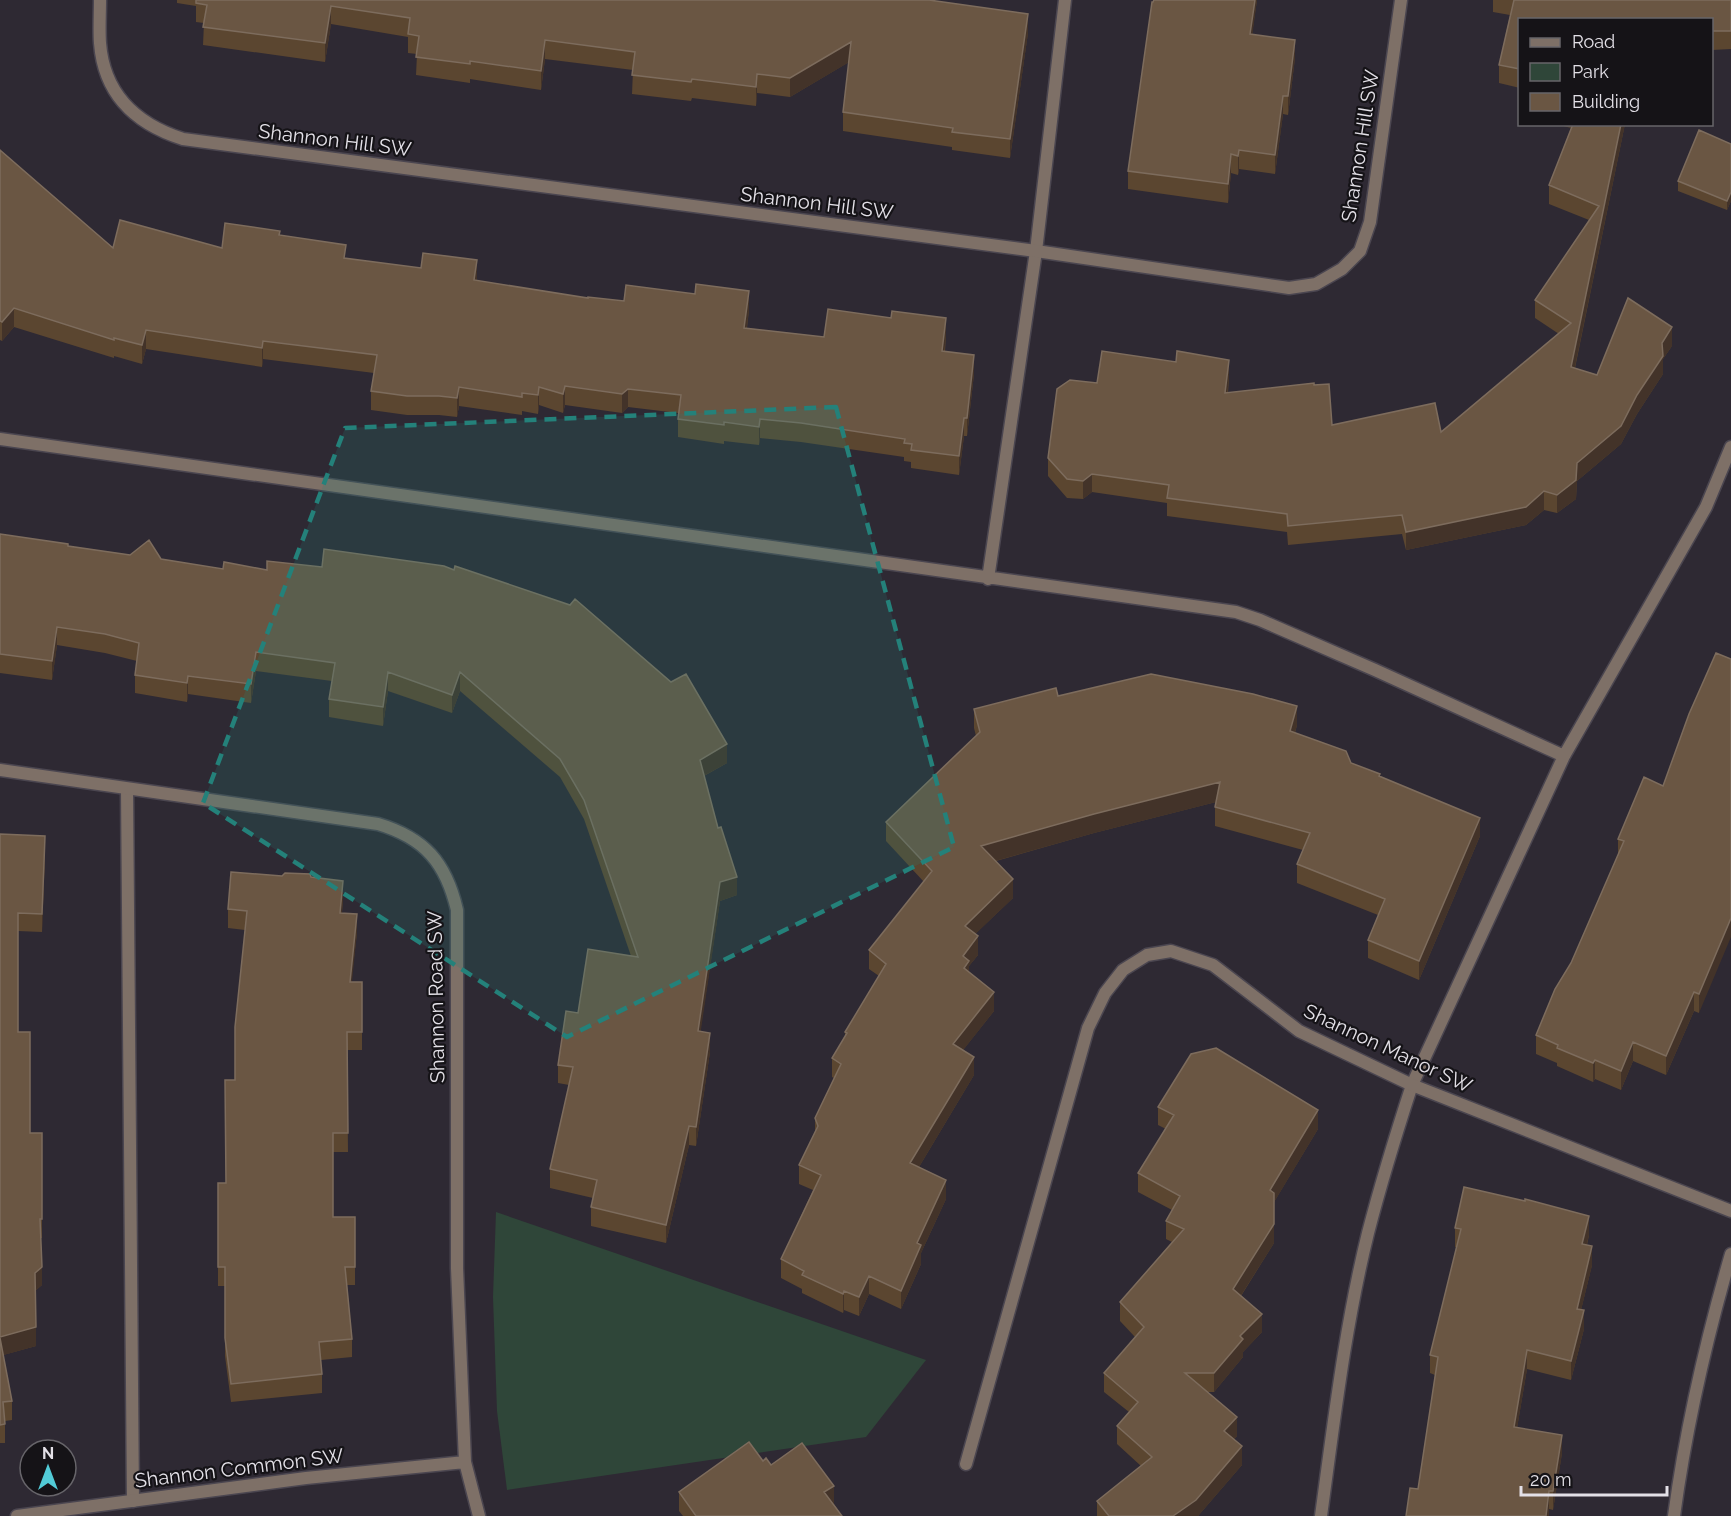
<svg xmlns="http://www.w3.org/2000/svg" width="1731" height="1516" font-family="Raleway,sans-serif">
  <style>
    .green { fill: #2f4639 }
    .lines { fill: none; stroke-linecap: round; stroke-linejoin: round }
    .service-casing { stroke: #4b4650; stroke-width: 15 }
    .minor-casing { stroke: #4b4650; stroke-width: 15 }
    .tertiary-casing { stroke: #4b4650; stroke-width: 15 }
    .service { stroke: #7e7067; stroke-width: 12 }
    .minor { stroke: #7e7067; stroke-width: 12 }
    .tertiary { stroke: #7e7067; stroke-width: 12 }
    .wall { fill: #5b4630 }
    .shaded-wall { fill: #433329 }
    .building { fill: #6a5643; stroke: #7d6c5d; stroke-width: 1.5 }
    .marked { fill: #24817a; fill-opacity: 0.2; stroke: #24817a; stroke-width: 4.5; stroke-dasharray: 12 8; stroke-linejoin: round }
    .labels { text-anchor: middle; stroke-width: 4.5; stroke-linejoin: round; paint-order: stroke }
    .street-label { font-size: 20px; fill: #e3e0e7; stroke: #151317 }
  </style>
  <rect width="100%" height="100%" fill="#2e2933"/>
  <path class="green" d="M496,1212l430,148 -60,77 -359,53 -10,-79 -4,-114z"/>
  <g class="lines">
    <g class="service-casing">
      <path id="service" d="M0,439l1236,173 24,8 115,50 189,86
        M988,579l48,-328 29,-251
        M127,789l6,712
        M1321,1516c13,-95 24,-190 47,-283 13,-50 28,-99 44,-148l152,-329 142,-249 25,-60"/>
    </g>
    <g class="minor-casing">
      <path id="minor" d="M100,0c0,14 -1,29 0,43 4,52 36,81 83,96l853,112 253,37 27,-4 26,-15 18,-18 10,-29 31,-222
        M0,770l378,54c47,14 68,39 79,86v358l8,194 14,54
        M966,1464l122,-436 17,-35 18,-23 24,-15 24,-4 42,14 86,66 113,54 319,126
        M17,1516l289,-38 159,-16"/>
    </g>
    <g class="tertiary-casing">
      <path id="tertiary" d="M1674,1516c12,-89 32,-176 57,-262"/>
    </g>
    <use href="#service" class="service"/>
    <use href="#minor" class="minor"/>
    <use href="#tertiary" class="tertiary"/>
  </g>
  <path class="wall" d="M177,0h752l99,33 -18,125 -58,-8v-3l-109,-16v-19l6,-50 -59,35 -33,-4 -1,13 -64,-8 -1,3 -59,-7 1,-24 -88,-11 -4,31 -71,-11v4l-54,-8 1,-21 -9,-1v-16l-77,-13 -6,38 -122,-17 1,-22 -8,-1v-16l-19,-3z
    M1154,0h103l-5,34 43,24 -7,57 -5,-1 -8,60 -36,-5 -1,6 -7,-2 -3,30 -100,-14v-18z
    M1493,0h238v49l-19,1v-30h-192v68l-21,-5v-18l11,-50 -17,-3z
    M1556,124h69l-50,244 22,7 75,-29 -9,13v15l-26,40 -16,30 -44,37 -1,18 -19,14 -13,-3 -18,15 -120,25 -4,-16 -114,11 -1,-13 -120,-16v-13l-75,-11 -9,7 -16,-1 -19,-22v-18l49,-75 79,-21 53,16 -1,15 104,32 109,7 118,-98 -24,-16v-18l54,-80 -40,-16v-19l22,-57z
    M1731,144v57l-4,9 -49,-19v-10z
    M0,150l113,98h109l58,-12 66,22 130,23 112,17 161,12 -2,18 77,9 122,-1 -1,15 29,23 -7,62h-3l-5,39 -48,-7v-6l-7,-1v-4l-103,-15 -41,-4 -1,7 -35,-4v3l-46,-7v-24l-50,-6 -6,6 -57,-8 -2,8 -24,-8 -1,9 -16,-3v4l-63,-9 -2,11 -18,-2h-32l-36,-5v-19l3,-18 -111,-14 -1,8 -116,-18 -4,15 -28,-8v2l-100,-31 -12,14 -2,-1z
    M0,534l68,12 93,13 566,204 -23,13 33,119 -17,6 -20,131 10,20 -14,94 -7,-1 -23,98 -75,-17v-19l2,-9 -43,-10v-19l19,-84 -11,-2v-18l20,-52 53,-57 -47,-137 -24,-42 -100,-86 -8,22 -64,-22 -5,35 -54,-9v-18l3,-18 -76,-10 -5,32 -63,-9 -1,8 -52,-9v-18l2,-14 -32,-8 -48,-8 -5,35 -52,-7z
    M1716,653l-17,360 -5,-2 -28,64 -33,-14 -12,29 -26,-11 -2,3 -36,-16v-3l-21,-9v-19l35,-72 47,-107v-17l45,-53z
    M1058,696l239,29 -2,8 56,30 29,13 100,60 -61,144 -51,-22v-18l10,-25 -81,-32v-19l6,-14 -88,-24v-19l1,-5 -122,31 -98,28 17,37 -38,36 3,21 -9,11v6l25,39 -31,39 11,25 -55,92 27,32 -25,54v11l-20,45 -32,-15 -10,22 -15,-6 -1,3 -41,-20v-4l-21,-11v-19l32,-69 -14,-6v-19l16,-32v-15l19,-40 -2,-1v-19l13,-21v-5l34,-56 -10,-7v-19l55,-68 -38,-41v-19l90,-86 -2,-8v-19z
    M0,834l45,21 -3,77 -24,-1v101l12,101h12v105h-2l2,47 -7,6 1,55 -33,9 9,46v19l-7,1v22h-5z
    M282,876l29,1 32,22 -1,14 15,20 -6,49h11v68h-15l1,102h-15v65h22v68h-8l5,54v18l-31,3 1,14v19l-91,9 -6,-46v-70h-7v-103h8l9,-103 10,-150 -17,-2v-19z
    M1158,1107l160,22 -44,73v41l-33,53 21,36 -19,20v5l-29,35h-7l30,44 -3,3 8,26 -44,51h-101v-15l44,-35 -24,-22v-18l12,-14 -25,-20v-19l31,-36 -15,-16v-19l52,-60 -6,-3v-18l6,-11 -34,-18v-19l28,-44 -8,-4z
    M1455,1228l134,7 -2,10 5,20 -11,45 3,19 -13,51 -44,-11 -10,59 45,25 -9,57 -4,-1v7h-143l12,-27 17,-114 -5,-2v-18l27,-108h-2z
    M763,1461l8,4 63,39 8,12h-159l-4,-5v-19z"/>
  <path class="shaded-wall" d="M1255,0h2l-7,53v-19z
    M331,6v18l-6,38v-19z
    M1028,14v19l-18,125v-19z
    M545,40v19l-4,31v-19z
    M1295,40v18l-7,57v-19z
    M851,42v19l-61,36v-19z
    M757,74v19l-1,13v-19z
    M1283,96v18l-8,60v-19z
    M1621,124h4l-54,262v-19z
    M1239,150v19l-1,6v-19z
    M1231,154v19l-3,30v-19z
    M1731,192v9l-4,9v-9z
    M477,260v19l-3,20v-19z
    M749,291v19l-5,37v-19z
    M14,308v19l-12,14v-19z
    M946,318v18l-4,34v-19z
    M1672,327v19l-9,13v15l-26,40 -16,30 -44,37 -1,18 -19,14v-18l20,-32 85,-120z
    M146,330v19l-4,15v-19z
    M263,341v18l-1,8v-19z
    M974,355v19l-7,62v-18z
    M1229,360v18l-4,34v-19z
    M565,386v19l-2,8v-19z
    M459,387v19l-2,11v-19z
    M539,387v18l-1,9v-19z
    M628,389v18l-6,6v-19z
    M964,418v18l-5,39v-19z
    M760,419v19l-1,7v-18z
    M1092,474v18l-9,7v-18z
    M1544,491v19l-18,15 -120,25v-18z
    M57,627v18l-5,35v-19z
    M256,652v19l-5,32v-19z
    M388,672v19l-5,35v-19z
    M460,672v19l-8,22v-18z
    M188,676v18l-1,8v-19z
    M1297,706v19l-7,25v-19z
    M727,744v19l-27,15v-18z
    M1220,782v19l-126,32 -113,32v-19l113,-32z
    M1480,818v18l-61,144v-19z
    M45,836v19l-3,77v-18z
    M737,877v18l-17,6 -22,149v-19l22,-149z
    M1013,879v19l-48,46v-18z
    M343,881v18l-3,33v-19z
    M357,914v19l-7,68v-19z
    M1731,918v19l-32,76v-19z
    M978,936v19l-9,11v14l-5,6 -1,-30z
    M994,992v19l-41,52v-19z
    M1694,992v19l-28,64v-19z
    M710,1033v19l-14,94v-19z
    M1633,1042v19l-12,29v-19z
    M974,1057v18l-64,107v-19z
    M1595,1060v19l-2,3v-19z
    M1318,1110v19l-48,80v-19z
    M689,1126v19l-23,98v-18z
    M946,1180v19l-25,54v11l-20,45v-18l16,-48z
    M1589,1216v19l-7,28v-19z
    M1274,1224v19l-41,65v-19z
    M1592,1246v19l-15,62v-18z
    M42,1267v18l-7,6v-18z
    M869,1276v18l-10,22v-19z
    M844,1291v19l-1,3v-19z
    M1584,1310v19l-13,51v-19z
    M1262,1314v18l-19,20v5l-29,35v-19l26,-37z
    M36,1327v19l-36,10v-19z
    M1527,1350v19l-13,77v-19z
    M1237,1417v19l-13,14v-19z
    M1562,1435v18l-9,57v-19z
    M1242,1446v19l-44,51h-25z
    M834,1486v18l-10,7v-19z
    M1549,1491v25h-3z"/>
  <path class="building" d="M196,0h733l99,14 -18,125 -58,-7 1,-4 -110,-16 8,-70 -61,36 -33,-4 -1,13 -64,-8 -1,3 -59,-7 3,-23 -90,-12 -4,31 -71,-10v3l-54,-7 3,-21 -11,-2 2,-16 -79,-12 -6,37 -122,-16 4,-22 -11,-2z
    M1154,0h101l-5,34 45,6 -7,56h-5l-8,59 -36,-5 -1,6 -7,-2 -3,30 -100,-13 24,-169h1z
    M1514,0h217v31h-19v-11h-192v49l-21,-4z
    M1573,124h48l-50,243 26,8 31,-77 44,29 -10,16 1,13 -26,39 -16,31 -44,37 -1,17 -19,15 -13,-4 -18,16 -120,25 -4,-17 -114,11 -1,-12 -120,-16 2,-13 -77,-11 -9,7 -16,-2 -19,-21 9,-69 13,-9 27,3 5,-32 74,11 1,-11 52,9 -4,33 89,-10v2l15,-1 3,41 103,-22 6,29 130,-109 -36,-23 64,-94 -50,-21z
    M1699,130l32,14v48l-4,9 -49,-20z
    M0,150l113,98 7,-28 102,28 3,-25 55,8 -1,4 67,10 -2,13 77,10 2,-15 54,7 -3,20 114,18v-1l36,4 2,-16 69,9 1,-10 53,7 -5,37 80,9 4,-28 63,9 1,-7 54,7 -4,33 32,4 -7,63h-3l-5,38 -48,-6 1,-6 -8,-1 1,-4 -104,-16 -41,-4 -1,8 -35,-5v3l-46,-6 3,-24 -53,-6 -6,5 -57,-8 -2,8 -24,-7 -1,8 -16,-2v4l-63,-10 -2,11 -18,-2h-32l-36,-5 6,-36 -114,-14 -1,7 -116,-18 -4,15 -28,-7v2l-100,-32 -12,14 -2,-1z
    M0,534l68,10v2l62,9 19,-15 12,19 62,10 1,-7 43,8v-9l55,6 2,-18 120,17 10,4 1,-4 115,39 5,-6 96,83 15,-8 41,70 -27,16 18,68 3,-1 16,50 -17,5 -22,149 12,2 -14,94 -7,-1 -23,99 -75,-18 6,-27 -47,-11 23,-102 -15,-2 8,-54 12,2 10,-64 50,8 -54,-157 -24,-41 -100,-87 -8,23 -64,-23 -5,35 -54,-8 6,-36 -79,-11 -5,32 -63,-8 -1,7 -52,-8 4,-32 -34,-9 -48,-7 -5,34 -52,-7z
    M1716,653l15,6v259l-32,76 -5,-2 -28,64 -33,-14 -12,29 -26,-11 -2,3 -36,-15 1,-3 -22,-10 19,-46 16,-26 53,-122 -6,-2 26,-62 19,9 26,-72z
    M1151,674l102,20 44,12 -7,25 56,20 5,12 29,11 -1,2 101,42 -61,143 -51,-21 17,-41 -88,-35 13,-31 -95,-26 5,-25 -126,32 -113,32 32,33 -48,47 13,10 -15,20 6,5 -5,7 30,24 -41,52 21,13 -64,106 36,17 -29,63 4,2 -20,46 -32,-15 -10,21 -15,-6 -1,3 -41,-19 2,-4 -23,-12 40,-84 -22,-10 19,-39 -3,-8 26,-54 -9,-6 15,-25 -2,-1 41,-68 -17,-14 63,-79 -46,-49 94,-90 -6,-23 82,-21 2,8z
    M0,834l45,2 -3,78 -24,-1v119h12v101h12v86h-2l2,48 -7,6 1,54 -36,10z
    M231,872l51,4 3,-3 25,1 1,3 32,4 -3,32 17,1 -7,68h12v50h-15l1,101h-15v84h22v50h-10l7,72 -33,3 3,32 -91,10 -6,-46v-71h-7v-84h8l-1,-103h10v-53l12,-116 -19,-2z
    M1216,1048l102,62 -48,80 4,3v31l-41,65 29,25 -22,22 3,3 -29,34h-29l52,44 -13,14 18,15 -46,54 -23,16h-64l-12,-15 55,-44 -35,-31 21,-24 -34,-29 40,-46 -24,-25 64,-73 -18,-8 14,-25 -42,-23 36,-58 -16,-8 33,-53z
    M1464,1187l61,14v-2l64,17 -7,28 10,2 -15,63 7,1 -13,51 -44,-11 -13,77 48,8 -9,56h-4l-3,25h-140l4,-28 8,1 20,-132 -8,-2 31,-126 -6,-1z
    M0,1338l12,63 -9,1 2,22 -5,1z
    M749,1442l14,19 3,-3 5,7 31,-22 32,43 -10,6 18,24h-146l-17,-24z"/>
  <path class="marked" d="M836,407l118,440 -387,190 -364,-234 142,-375z"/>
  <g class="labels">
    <g class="street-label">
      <text transform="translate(335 140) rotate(7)" y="7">Shannon Hill SW</text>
      <text transform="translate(1360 146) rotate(-81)" y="7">Shannon Hill SW</text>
      <text transform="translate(817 203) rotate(7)" y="7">Shannon Hill SW</text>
      <text transform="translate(436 997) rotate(-91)" y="7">Shannon Road SW</text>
      <text transform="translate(1388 1048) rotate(25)" y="7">Shannon Manor SW</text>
      <text transform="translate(239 1468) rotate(-7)" y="7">Shannon Common SW</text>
    </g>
  </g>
  <rect x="1518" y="18" width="195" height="108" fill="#151317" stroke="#67656a" stroke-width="1.5"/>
  <rect x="1530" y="38" width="30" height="9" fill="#7e7067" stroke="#67656a" stroke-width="1.5"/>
  <text x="1572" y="48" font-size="18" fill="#e3e0e7">Road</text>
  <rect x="1530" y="63" width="30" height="18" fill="#2f4639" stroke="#67656a" stroke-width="1.5"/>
  <text x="1572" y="78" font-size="18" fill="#e3e0e7">Park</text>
  <rect x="1530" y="93" width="30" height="18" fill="#6a5643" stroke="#67656a" stroke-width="1.5"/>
  <text x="1572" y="108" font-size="18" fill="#e3e0e7">Building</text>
  <g transform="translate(48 1468)"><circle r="28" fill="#151317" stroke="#67656a" stroke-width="1.5"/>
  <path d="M0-4.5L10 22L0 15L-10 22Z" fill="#52cbd7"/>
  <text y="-9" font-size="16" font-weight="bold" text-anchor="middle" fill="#e3e0e7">N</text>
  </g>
  <path d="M1521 1486v9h146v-9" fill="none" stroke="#e3e0e7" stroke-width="3"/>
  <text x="1530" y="1486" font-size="18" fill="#e3e0e7" stroke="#151317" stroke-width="4.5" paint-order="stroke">20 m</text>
</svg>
